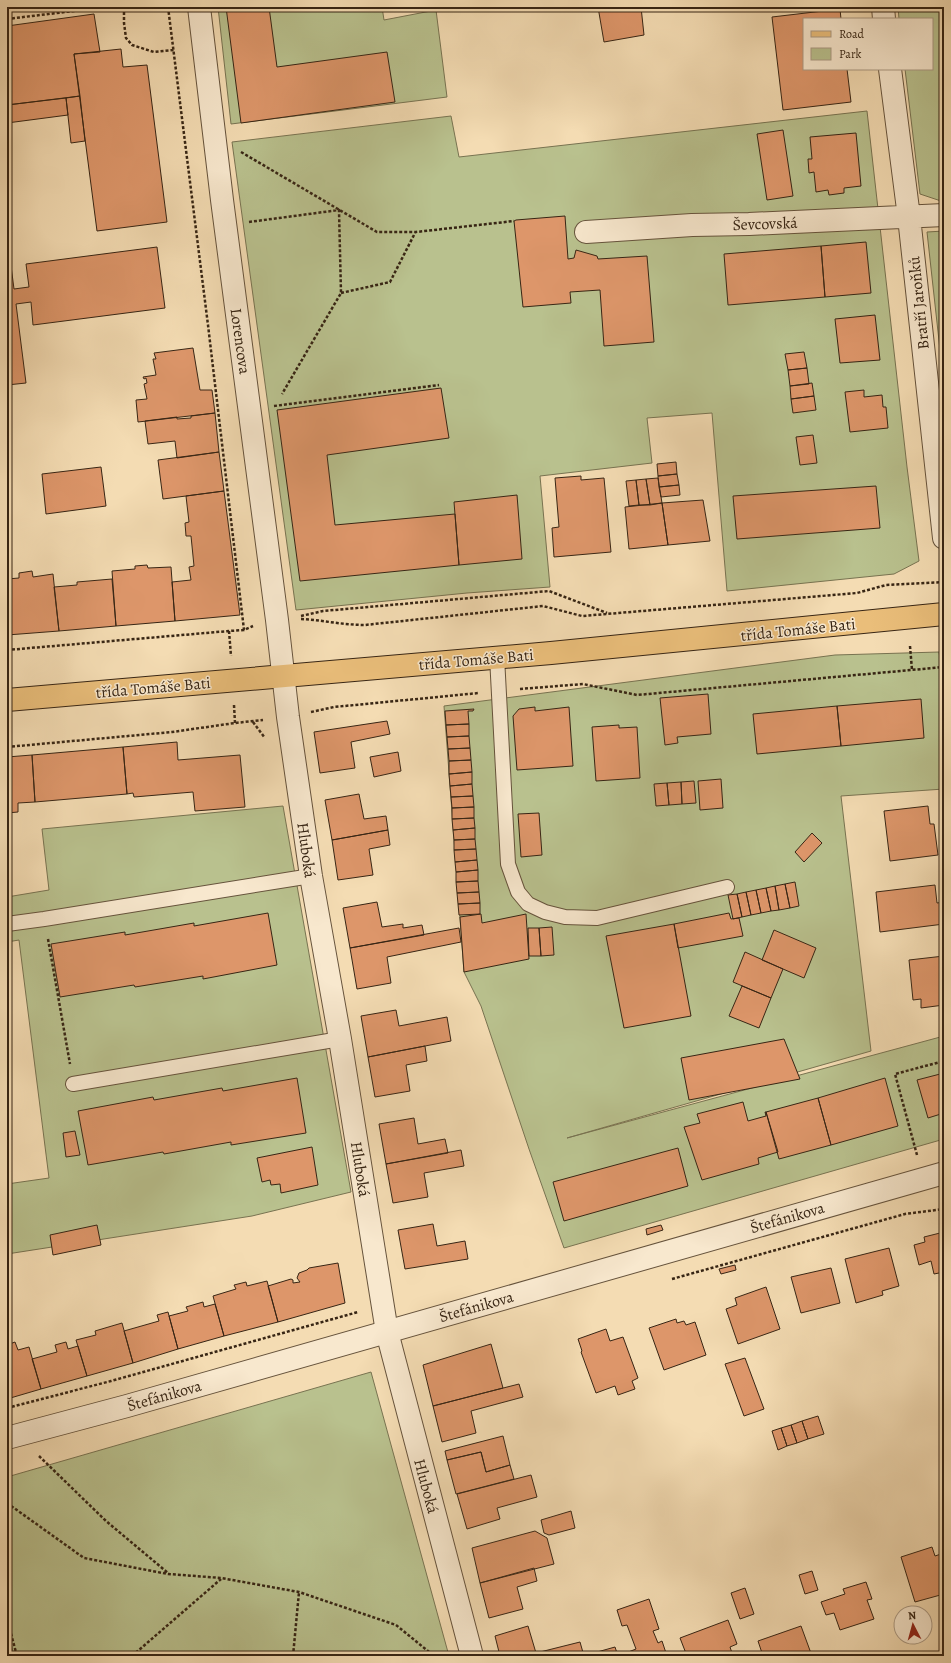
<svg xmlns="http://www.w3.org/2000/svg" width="951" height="1663" font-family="Alegreya,serif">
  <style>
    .green { fill: #b9c18e; stroke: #787351 }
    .building { fill: #dd966a; stroke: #372514 }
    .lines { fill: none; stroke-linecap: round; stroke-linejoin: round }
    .service-casing { stroke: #66533c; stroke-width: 16 }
    .minor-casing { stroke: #66533c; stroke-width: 24 }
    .tertiary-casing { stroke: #66533c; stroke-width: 24 }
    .primary-casing { stroke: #372514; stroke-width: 24 }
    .path { stroke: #372514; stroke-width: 2.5; stroke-dasharray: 3 2; stroke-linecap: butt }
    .service { stroke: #f8e8ce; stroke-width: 14 }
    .minor { stroke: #f8e8ce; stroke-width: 22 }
    .tertiary { stroke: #f8e8ce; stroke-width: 22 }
    .primary { stroke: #eabe7a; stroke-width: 22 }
    .labels { text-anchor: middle; stroke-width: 3; stroke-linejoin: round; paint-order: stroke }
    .street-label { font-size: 16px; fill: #372514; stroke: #f8e8ce }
  </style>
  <rect width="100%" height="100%" fill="#f4dcb3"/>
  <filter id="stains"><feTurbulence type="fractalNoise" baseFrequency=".005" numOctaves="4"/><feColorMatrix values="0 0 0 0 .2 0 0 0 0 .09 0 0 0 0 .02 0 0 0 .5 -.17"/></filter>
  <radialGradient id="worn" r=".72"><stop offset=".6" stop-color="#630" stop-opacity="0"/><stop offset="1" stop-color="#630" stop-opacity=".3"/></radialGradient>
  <path class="green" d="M218,7h164l2,13 52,-10 11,87 -216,27z
    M898,7h46v195l-24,-8 -15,-125h27v-50h-33z
    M867,111l40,356 12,94 -25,13 -167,17 -15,-178 -65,5 5,45 -112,13 10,111 -83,6 -171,17 -64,-468 219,-26 8,41z
    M944,231v155l-17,-154z
    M939,652l5,32v105l-103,7 30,255 -304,87 377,-102v103l-380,109 -35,-99 -48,-143 -17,-34 -20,-266 391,-51z
    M283,806l68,386 -99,24 -245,38v-70l42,-6 -30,-238 -12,2v-45l42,-7 -7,-61z
    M371,1372l78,284h-435l-7,-30v-149z"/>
  <path class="building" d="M226,7h43l8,60 110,-15 8,50 -154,21z
    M598,7h43l3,28 -40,7z
    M840,9l1,10h-37v50h43l4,33 -68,8 -11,-93z
    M94,14l6,38 -26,2 6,42 -73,9v-79z
    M121,49l2,18 24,-2 20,157 -70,9 -23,-177z
    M80,96l5,45 -14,2 -5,-45z
    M66,98l2,17 -61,8v-18z
    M783,130l10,66 -26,4 -10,-66z
    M856,133l5,53 -17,2v5l-15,2 -1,-5 -12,2 -2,-20 -5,1 -1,-14h4l-2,-22z
    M565,216l3,43 6,-1 2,-8 21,6 1,3 49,-3 7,86 -50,4 -4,-56 -30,2 1,11 -48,4 -9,-86 2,-1z
    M7,235l7,54 15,-2 -3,-23 131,-17 8,61 -132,17 -2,-23 -15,2 10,79 -19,2z
    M866,242l5,51 -46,4 -4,-51z
    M821,246l4,51 -97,8 -4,-51z
    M875,315l5,45 -40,3 -5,-44z
    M193,348l7,42h12l3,23 -77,9 -2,-22 11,-1 -3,-15 3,-1 -1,-5 -2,1 -1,-2 13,-2 -3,-16h3l-2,-6z
    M804,352l3,16 -19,2 -3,-16z
    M807,368l2,16 -19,2 -2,-16z
    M812,383l2,13 -23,3 -1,-13z
    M441,388l8,50 -122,17 8,70 120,-11 4,51 -159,16 -23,-171z
    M864,390v7l18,-2 1,12h3l2,21 -38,4 -5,-40z
    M814,396l2,14 -23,3 -2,-14z
    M215,413l4,39 -42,6 -2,-17 -27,3 -3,-23 32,-4v2l14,-1v-2z
    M813,435l4,28 -17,2 -4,-28z
    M219,452l5,39 -61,8 -5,-39z
    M676,462l1,12 -19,2 -1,-12z
    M101,467l5,39 -60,8 -4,-40z
    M677,474l2,11 -20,2 -1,-11z
    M581,476v4l23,-2 7,74 -57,5 -2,-29 7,-1 -4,-49z
    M658,478l4,25 -12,2 -4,-26z
    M646,479l4,26h-11l-3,-25z
    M636,480l3,25 -10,1 -3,-25z
    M679,485l1,10 -19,2 -2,-10z
    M876,486l4,42 -143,11 -4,-43z
    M224,491l16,124 -65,6 -3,-39 19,-2 -2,-13 5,-1 -3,-30h-5l-1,-13 4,-1 -3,-26z
    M517,495l5,64 -63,6 -5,-63z
    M703,500l7,41 -42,4 -6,-42z
    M662,503l6,42 -39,4 -4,-42z
    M147,565l1,3 23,-1 4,54 -59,5 -4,-55 23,-2v-3z
    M32,571l1,6 20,-3 6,57 -52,4v-56l12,-1v-5z
    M112,579l4,47 -57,5 -5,-44 23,-2v-3z
    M708,694l3,40 -34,3 1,6 -13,2 -5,-47z
    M921,699l3,39 -83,8 -4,-40z
    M837,706l4,40 -84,8 -4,-40z
    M535,707v4l34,-4 4,59 -56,4 -4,-54 6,-7z
    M474,709l-1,2h-5l1,13 -23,1 -1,-14z
    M387,721l3,13 -39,8 4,26 -35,5 -6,-41z
    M469,724v12l-22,1 -1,-12z
    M619,725v3l18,-1 3,51 -44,3 -4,-54z
    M469,736l1,12 -22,1 -1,-12z
    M177,742l1,18 62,-5 5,52 -50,4 -2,-19 -59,5 -1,-4 -6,1 -4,-47z
    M123,747l4,47 -92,8 -3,-47z
    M470,748l1,12 -22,1 -1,-12z
    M398,752l3,19 -27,6 -4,-20z
    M32,755l3,47 -17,1v9l-11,1v-56z
    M471,760l1,12 -23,2v-13z
    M472,772v12l-22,2 -1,-12z
    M721,779l2,29 -23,2 -2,-29z
    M694,781l2,22 -14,1 -1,-22z
    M681,782l1,22 -13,1 -2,-22z
    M667,783l2,22 -13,1 -2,-22z
    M472,784l1,12 -22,1 -1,-11z
    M359,794l5,25 22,-3 2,14 -56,10 -7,-40z
    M473,796l1,11 -22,1 -1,-11z
    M928,806l2,18h4l4,31 -48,6 -6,-50z
    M474,807v11l-22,1v-11z
    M539,813l3,42 -21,2 -3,-43z
    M474,818l1,10 -22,2 -1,-11z
    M475,828v11l-21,1 -1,-10z
    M388,830l2,15 -21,4 4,26 -35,5 -6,-40z
    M812,833l10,10 -18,19 -9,-10z
    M475,839l1,10 -22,1v-10z
    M476,849l1,11 -22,2 -1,-12z
    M477,860l1,10 -22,2 -1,-10z
    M478,870v11l-22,1v-10z
    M478,881l1,11 -22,1 -1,-11z
    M795,882l4,24 -9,2 -5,-24z
    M785,884l5,24 -11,2 -4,-24z
    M935,885l2,18 7,-1v22l-64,8 -4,-40z
    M775,886l4,24 -8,1 -5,-23z
    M766,888l5,23 -10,2 -5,-23z
    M756,890l5,23 -10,2 -5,-23z
    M479,892l1,11 -22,1 -1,-11z
    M746,892l5,23 -9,2 -5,-23z
    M737,894l5,23 -9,2 -5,-24z
    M377,902l5,25 21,-3v4l19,-3 2,10 -74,13 -7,-40z
    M480,903v11l-21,1 -1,-11z
    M268,913l9,52 -74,14v-3l-68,11 -1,-2 -74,12 -9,-53 74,-12v3l69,-12v3z
    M729,913l2,6 8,-1 4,18 -65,12 -4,-24z
    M481,914l1,9 44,-9 3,45 -65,13 -4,-55z
    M674,924l17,92 -67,12 -18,-92z
    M552,927l2,28 -13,1 -2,-28z
    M459,928l2,14 -74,15 4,26 -34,6 -7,-41z
    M528,928h11l2,28h-12z
    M774,930l42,18 -12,30 -42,-18z
    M745,952l38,17 -12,29 -38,-16z
    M944,956v49l-23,3v-9l-8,1 -4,-40z
    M742,986l29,12 -12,30 -30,-12z
    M396,1010l3,16 48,-9 4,24 -83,16 -7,-41z
    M784,1039l16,40 -111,21 -8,-42z
    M425,1046l2,15 -21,4 4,26 -35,6 -7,-40z
    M944,1073v40l-16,5 -11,-38z
    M297,1078l9,55 -75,12v-3l-67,12 -1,-2 -75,13 -10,-54 75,-14 1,3 68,-12 1,3z
    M885,1078l13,48 -67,19 -13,-47z
    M818,1098l13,47 -52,14 -13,-47z
    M743,1102l5,19 18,-5 -1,-4h1l12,40 -20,6 1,6 -57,16 -18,-53 16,-4 -3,-9z
    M414,1118l4,26 27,-5 3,14 -62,11 -7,-40z
    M75,1131l5,24 -14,2 -3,-24z
    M312,1147l6,38 -37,8 -1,-9 -9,1 -1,-5 -8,2 -5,-24z
    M678,1148l10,38 -124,35 -11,-39z
    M461,1150l3,16 -40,7 4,24 -35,6 -7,-39z
    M433,1224l4,22 28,-5 3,18 -63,10 -7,-39z
    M97,1225l4,20 -48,10 -3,-20z
    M661,1225l2,5 -16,5 -1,-6z
    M944,1232v40l-10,2 -3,-13 -12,4 -5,-20 11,-3 -1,-5z
    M889,1248l10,38 -17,5 1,4 -27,8 -11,-44z
    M338,1263l7,40 -67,19 -10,-36 23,-7 2,1v3l7,-1 -3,-4 2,-5 8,-3 2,-2z
    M735,1265l1,5 -15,4 -2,-5z
    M831,1268l9,35 -39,10 -10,-36z
    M267,1281l11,41 -54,14 -11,-40 23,-7 -2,-4 12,-3 1,4z
    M766,1287l14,42 -42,15 -12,-35 11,-4 -2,-7z
    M203,1302l1,5 11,-3 9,32 -46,13 -9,-33 19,-5 -2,-4z
    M168,1312l10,37 -45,14 -9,-32 35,-10 -2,-6z
    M676,1319l1,4 7,-2 2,4 9,-3 11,33 -42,15 -15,-42z
    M122,1323l11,40 -46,13 -11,-36 20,-5 -1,-4z
    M606,1329l4,12 13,-4 15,41 -6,3 3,8 -17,6 -3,-9 -19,7 -15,-41 1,-1 -4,-12z
    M15,1342l3,8 11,-3 12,42 -34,10v-54z
    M66,1342l2,7 10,-3 9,30 -46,13 -9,-30 25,-7 -2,-7z
    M491,1344l12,44 -70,18 -10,-41z
    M745,1358l19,51 -20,7 -19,-52z
    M519,1384l4,13 -52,14 5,22 -34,9 -9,-36z
    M818,1416l6,18 -16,5 -6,-18z
    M802,1421l6,18 -11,4 -6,-18z
    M791,1425l6,18 -10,3 -6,-18z
    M781,1428l6,18 -9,4 -6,-19z
    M503,1436l7,29 -24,7 -5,-20 -34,8 -2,-9z
    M481,1452l5,20 24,-7 4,14 -58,15 -9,-34z
    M531,1475l6,22 -40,11 3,11 -33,10 -10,-35z
    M571,1511l4,17 -26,7 -5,-2 -3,-13z
    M535,1531l12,7 7,26 -74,19 -8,-35z
    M932,1547l3,9 9,-3v41l-29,8 -14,-45z
    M534,1568l3,13 -20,6 6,22 -34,9 -9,-35z
    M812,1571l6,19 -13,4 -6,-19z
    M866,1582l6,17 -5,1 7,19 -34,11 -6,-17 -8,2 -5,-13 24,-8 -2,-5z
    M745,1588l9,26 -14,5 -9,-26z
    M649,1599l10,30 -6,2 5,12 4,-2 4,12 -4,3h-44l18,-7 -9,-24 -5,1 -5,-16z
    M728,1620l9,24 -7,3 3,9h-46l-7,-18z
    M528,1626l8,27 44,-11 4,14h-84l-5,-20z
    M801,1626l11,30h-49l-5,-15z
    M615,1647l3,9h-28v-2z"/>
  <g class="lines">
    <g class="service-casing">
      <path id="service" d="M497,657l11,207 10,28 10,12 17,8 20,5 32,1 130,-31
        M7,924l37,-5 267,-43
        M73,1084l267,-45"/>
    </g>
    <g class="minor-casing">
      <path id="minor" d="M199,7l23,193 55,420 11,97 23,159 29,163 47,293 85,324
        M883,7l1,12
        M890,69l19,148 35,321
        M586,232l106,-7 57,-1 195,-9"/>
    </g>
    <g class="tertiary-casing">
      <path id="tertiary" d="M7,1438l120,-32 817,-233"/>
    </g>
    <g class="primary-casing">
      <path id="primary" d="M7,700l544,-47 393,-39"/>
    </g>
    <path class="path" d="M124,7v16l2,15 6,7 22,7 20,-2
      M168,7l40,318 36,305
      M7,19l100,-12
      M241,152l136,80h39l98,-11
      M249,222l90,-12 2,83 -59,101
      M341,293l49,-11 25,-49
      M274,406l165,-21
      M301,616l22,-5 226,-20 58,22
      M301,619c21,1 42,6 64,6l178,-19 39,10 275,-23 29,-8 58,-3
      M229,631l2,25
      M910,646l2,24
      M7,650l222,-19 15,-1 9,-4
      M520,689l63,-5 54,11 307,-28
      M234,705l1,18
      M311,712l23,-5 145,-14
      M253,722l12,16
      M7,747l165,-15 63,-9 28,-3
      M48,939l22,125
      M917,1155l-22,-81 49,-13
      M672,1279l233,-65 39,-5
      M7,1408l104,-27 247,-69
      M39,1456l67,65 62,52
      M7,1503l77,55 84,16 53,4 78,14 97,33 38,31
      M7,1619l10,37
      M132,1656l89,-77
      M293,1656l6,-64"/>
    <use href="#service" class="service"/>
    <use href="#minor" class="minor"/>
    <use href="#tertiary" class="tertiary"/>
    <use href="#primary" class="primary"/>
  </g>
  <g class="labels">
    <g class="street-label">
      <text transform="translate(765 223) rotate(-2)" y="6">Ševcovská</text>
      <text transform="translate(918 303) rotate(-96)" y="6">Bratří Jaroňků</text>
      <text transform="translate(241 341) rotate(82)" y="6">Lorencova</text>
      <text transform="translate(798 629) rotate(-6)" y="6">třída Tomáše Bati</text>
      <text transform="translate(476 659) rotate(-5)" y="6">třída Tomáše Bati</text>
      <text transform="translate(153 687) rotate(-5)" y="6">třída Tomáše Bati</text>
      <text transform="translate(307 850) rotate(82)" y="6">Hluboká</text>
      <text transform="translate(361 1169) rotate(81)" y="6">Hluboká</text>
      <text transform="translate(787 1217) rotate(-16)" y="6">Štefánikova</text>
      <text transform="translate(476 1306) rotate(-16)" y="6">Štefánikova</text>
      <text transform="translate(164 1395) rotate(-16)" y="6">Štefánikova</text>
      <text transform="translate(427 1486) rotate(75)" y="6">Hluboká</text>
    </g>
  </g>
  <rect width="951" height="1663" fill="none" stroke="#f4dcb3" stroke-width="24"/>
  <rect x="8" y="8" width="935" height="1647" fill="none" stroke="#372514" stroke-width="2"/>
  <rect x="12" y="12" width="927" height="1639" fill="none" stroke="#372514"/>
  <rect x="803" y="18" width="130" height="52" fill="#f8e8ce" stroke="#ab9a84"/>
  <rect x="811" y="31" width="20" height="6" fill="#eabe7a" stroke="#ab9a84"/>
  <text x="839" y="38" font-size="12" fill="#372514">Road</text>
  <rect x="811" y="48" width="20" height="12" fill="#b9c18e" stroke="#ab9a84"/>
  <text x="839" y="58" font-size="12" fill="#372514">Park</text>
  <g transform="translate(913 1625) rotate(354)"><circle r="19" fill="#f8e8ce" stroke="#ab9a84"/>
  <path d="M0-3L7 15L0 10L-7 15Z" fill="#8f2418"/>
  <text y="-6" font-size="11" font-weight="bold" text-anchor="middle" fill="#372514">N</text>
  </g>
  <rect width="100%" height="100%" filter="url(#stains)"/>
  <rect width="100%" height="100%" fill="url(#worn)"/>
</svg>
